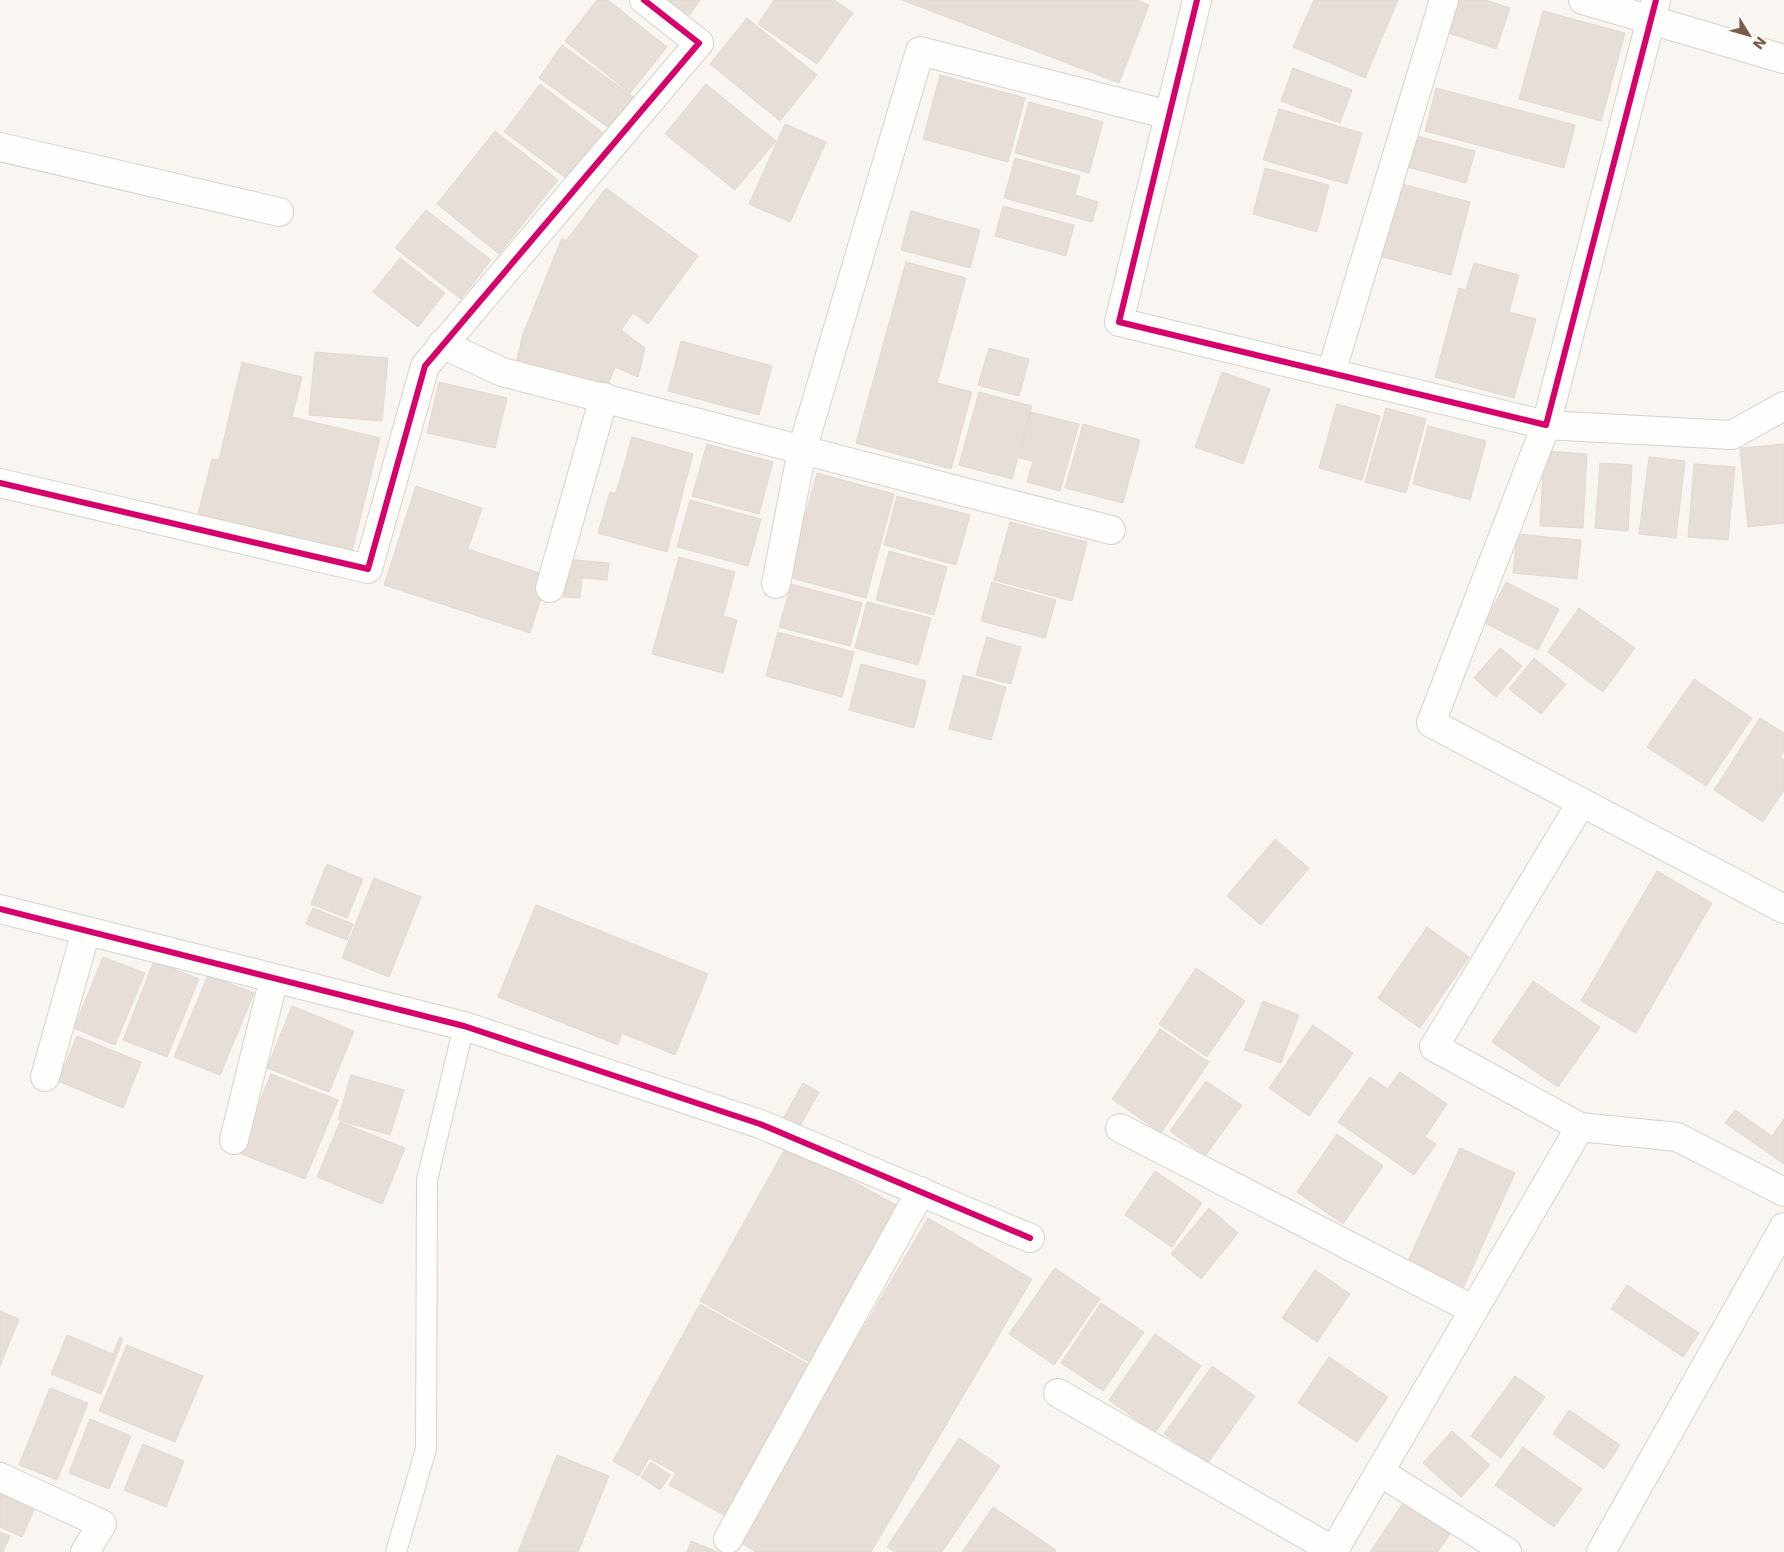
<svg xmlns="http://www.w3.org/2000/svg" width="1784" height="1552" font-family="'DejaVu Sans',sans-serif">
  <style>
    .building { fill: #e6ded7; stroke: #e2d8d2 }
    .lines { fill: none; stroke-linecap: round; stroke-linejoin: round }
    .service-casing { stroke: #d7d1cb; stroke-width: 22 }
    .minor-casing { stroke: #d7d1cb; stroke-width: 30 }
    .service { stroke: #fefefd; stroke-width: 20 }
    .minor { stroke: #fefefd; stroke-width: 28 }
    .cycleway-casing { stroke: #fffaf3; stroke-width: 9 }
    .cycleway { stroke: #d6006c; stroke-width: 6 }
  </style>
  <rect width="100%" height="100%" fill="#f9f5f0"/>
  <path class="building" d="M597,0h11l59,47 -37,46 -65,-52z
    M666,0h34l-14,20z
    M774,0h60l19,13 -36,51 -59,-40z
    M902,0h235l12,5 -30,78z
    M1314,0h84l-33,78 -72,-31z
    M1449,0h37l24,8 -14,41 -57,-19z
    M1543,11l82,22 -24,88 -82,-22z
    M747,18l70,57 -37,46 -70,-57z
    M562,45l73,53 -23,32 -73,-52z
    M1293,68l59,22 -12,33 -59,-22z
    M940,75l85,23 -17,64 -85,-23z
    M540,84l66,51 -36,46 -66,-49z
    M706,84l70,57 -41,49 -70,-56z
    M1436,88l139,37 -11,43 -139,-37z
    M1029,102l74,20 -14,51 -74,-20z
    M1279,109l83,24 -15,51 -84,-24z
    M785,124l41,18 -36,80 -41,-18z
    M495,131l63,49 -59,74 -62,-50z
    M1409,134l66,17 -9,32 -66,-18z
    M1015,158l65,18 -5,19 23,7 -6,20 -88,-24z
    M1265,168l64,17 -12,47 -64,-18z
    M1395,182l75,20 -19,73 -75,-20z
    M606,188l92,68 -50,68 -15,-11 -12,17 24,18 -7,29 -23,-10 -7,18 -92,-21 7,-30 39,-96 4,3z
    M1003,206l71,19 -8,31 -71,-20z
    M426,210l65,50 -30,39 -66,-51z
    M911,211l69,19 -10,38 -69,-18z
    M400,258l45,35 -27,34 -45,-35z
    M906,262l60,16 -29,105 35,9 -21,77 -95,-26z
    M1474,263l45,12 -10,37 27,7 -22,79 -79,-21 24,-89 7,2z
    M681,341l91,25 -13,49 -91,-24z
    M989,348l40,11 -10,37 -41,-11z
    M315,352l73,6 -6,63 -73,-6z
    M242,362l60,15 -10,40 88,21 -29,118 -154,-38 15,-59 7,1z
    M1222,372l48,17 -27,75 -48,-17z
    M439,382l68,16 -12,50 -68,-15z
    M979,392l53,14 -20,73 -53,-14z
    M1337,404l43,12 -18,64 -43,-12z
    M1386,408l40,11 -20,74 -41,-11z
    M1031,412l48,12 -19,67 -33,-9 6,-21 -14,-3z
    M1083,424l57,16 -17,63 -58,-15z
    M1428,426l58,15 -16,59 -57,-16z
    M632,437l61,17 -26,98 -69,-19 12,-41 6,1z
    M707,444l66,18 -14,52 -67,-18z
    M1784,444v79l-36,4 -8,-79z
    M1544,451l43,3 -4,74 -43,-2z
    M1649,457l36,4 -9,77 -37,-4z
    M1600,463l32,2 -4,66 -33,-3z
    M1694,464l41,3 -7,73 -40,-3z
    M817,473l77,21 -28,104 -78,-21z
    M416,486l66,22 -14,41 80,27 -18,57 -146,-48z
    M897,496l73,19 -14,50 -72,-20z
    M690,500l71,19 -13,47 -71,-19z
    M1010,522l77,20 -15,59 -78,-21z
    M1517,534l64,6 -4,39 -64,-6z
    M889,551l58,16 -13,48 -58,-15z
    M679,557l56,15 -12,44 14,4 -14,53 -71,-19z
    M566,559l43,4 -2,17 -25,-2 -2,20 -17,-1z
    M992,582l64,18 -11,38 -64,-17z
    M1506,582l53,27 -21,41 -53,-27z
    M791,584l71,19 -12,43 -71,-19z
    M867,602l64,16 -13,47 -63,-17z
    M1579,608l56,40 -32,44 -55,-40z
    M778,632l76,20 -12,45 -76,-21z
    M987,637l34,10 -10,37 -35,-9z
    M1500,648l22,18 -26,31 -22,-19z
    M1534,658l32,26 -25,30 -32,-25z
    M861,664l65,17 -12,47 -65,-18z
    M963,675l43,12 -15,53 -42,-11z
    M1694,679l58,39 -46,68 -59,-39z
    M1760,718l24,15v18l-4,6 4,3v30l-21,32 -49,-32z
    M1275,839l34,29 -48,57 -34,-29z
    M327,864l36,15 -16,39 -36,-14z
    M1657,871l55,32 -76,130 -55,-32z
    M374,878l47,19 -32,80 -47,-19z
    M536,905l172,69 -33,81 -53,-22 -4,12 -120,-48z
    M313,908l40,16 -6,16 -41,-16z
    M1427,927l42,30 -49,71 -42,-30z
    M103,957l42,16 -30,72 -41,-17z
    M154,961l45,18 -32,78 -44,-17z
    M1196,968l49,33 -38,56 -48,-33z
    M208,975l46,18 -34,82 -46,-18z
    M1533,981l67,46 -42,60 -66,-45z
    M1263,1001l36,14 -18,48 -37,-13z
    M292,1006l62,25 -25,61 -62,-24z
    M1313,1025l40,28 -44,63 -40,-28z
    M1160,1029l49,33 -48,71 -49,-34z
    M77,1036l64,26 -18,46 -65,-27z
    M1400,1072l47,32 -22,33 11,7 -22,31 -76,-53 32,-45 18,12z
    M271,1074l67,26 -33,79 -66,-26z
    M351,1075l53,15 -14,45 -52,-15z
    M1206,1081l36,24 -37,51 -35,-25z
    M803,1083l16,9 -23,41 -16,-9z
    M1735,1110l37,26 12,-17v45l-59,-41z
    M340,1122l65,26 -23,56 -65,-27z
    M1337,1134l46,32 -40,58 -46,-32z
    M787,1145l111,61 -87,157 -111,-62z
    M1460,1148l55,25 -54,120 -56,-26z
    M1155,1171l47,32 -30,44 -47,-32z
    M1209,1208l29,25 -37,46 -30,-25z
    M928,1218l104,61 -161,273h-115l-18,-11z
    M1055,1268l45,31 -46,66 -45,-31z
    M1315,1270l35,24 -33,48 -35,-24z
    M1627,1285l72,48 -16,24 -72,-48z
    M1101,1303l43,29 -41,59 -42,-28z
    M700,1304l113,63 -84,151 -60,-33 7,-12 -27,-15 -10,18 -26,-15z
    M0,1311l19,8 -19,47z
    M1155,1334l46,32 -46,67 -46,-33z
    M67,1335l46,19 7,-17 3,2 -22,55 -50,-20z
    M127,1345l76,31 -28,66 -76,-31z
    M1329,1357l59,40 -31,45 -59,-39z
    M1212,1366l43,30 -48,68 -43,-30z
    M1515,1376l30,21 -44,61 -30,-22z
    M50,1388l38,15 -31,77 -38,-15z
    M1569,1410l51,35 -16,24 -51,-35z
    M90,1419l41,17 -22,53 -40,-16z
    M1452,1431l38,34 -29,32 -38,-34z
    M959,1438l41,28 -58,86h-47l-8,-5z
    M143,1444l41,17 -18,46 -42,-17z
    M1523,1447l59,42 -28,38 -59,-42z
    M557,1455l52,21 -31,76h-60z
    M651,1462l19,13 -10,15 -19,-13z
    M0,1494l34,16 -12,27 -22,-10z
    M1403,1503l47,31 -12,18h-68z
    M993,1507l63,43 -1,2h-93z
    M0,1532l10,4 -7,16h-3z
    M691,1541l27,11h-31z"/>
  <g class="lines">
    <g class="service-casing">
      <path id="service" d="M396,1552l30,-103 1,-269 37,-154"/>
    </g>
    <g class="minor-casing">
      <path id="minor" d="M1197,0l-78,322 427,103 110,-425
        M1583,0l201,59
        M0,147l279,65
        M442,344l60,28 609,158
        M1331,373l113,-373
        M1784,406l-52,29 -186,-10 -115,298 353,186
        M0,483l368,86 57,-203 274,-323 -55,-43
        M776,584l26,-134 118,-399 249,64
        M550,588l54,-191
        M0,909l464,117 296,98 270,114
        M45,1077l41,-146
        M1580,1127l-146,-80 147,-244
        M1120,1128l354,182
        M234,1140l40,-162
        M1058,1393l276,158
        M1380,1472l127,80
        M0,1477l102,47 -17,28
        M728,1539l193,-348
        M1333,1552l247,-425 97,10 107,55
        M1601,1552l183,-325"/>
    </g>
    <use href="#service" class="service"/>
    <use href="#minor" class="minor"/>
    <g class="cycleway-casing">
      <path id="cycleway" d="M1197,0l-78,322 427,103 110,-425
        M0,483l368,86 57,-203 274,-323 -55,-43
        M0,909l464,117 296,98 270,114"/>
    </g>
    <use href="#cycleway" class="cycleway"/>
  </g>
  <g transform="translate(1749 35) rotate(127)" stroke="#fffaf3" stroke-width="4" paint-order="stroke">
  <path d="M0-4L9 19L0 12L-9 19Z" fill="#7a5c4d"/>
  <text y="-8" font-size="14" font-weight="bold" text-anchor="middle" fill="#7a5c4d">N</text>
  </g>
</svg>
